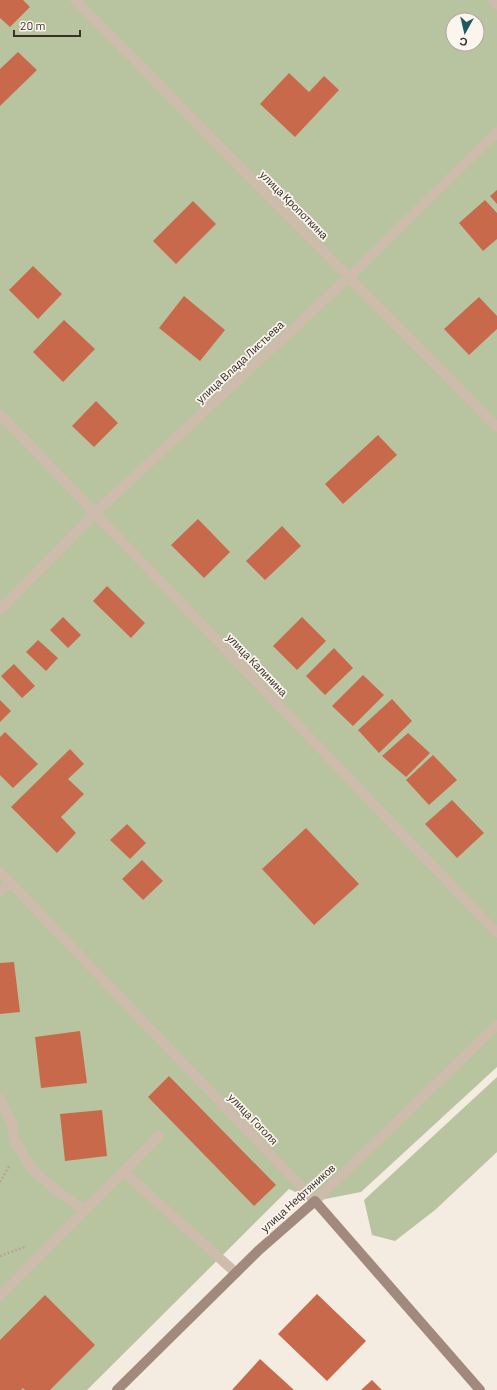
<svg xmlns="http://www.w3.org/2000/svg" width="497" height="1390" font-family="Barlow,sans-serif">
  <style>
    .green { fill: #b8c4a0; fill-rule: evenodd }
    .building { fill: #c8694b }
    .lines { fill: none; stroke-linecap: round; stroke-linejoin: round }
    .path { stroke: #b9a596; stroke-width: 2.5; stroke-dasharray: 2 2; stroke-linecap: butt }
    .lane { stroke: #cdbbac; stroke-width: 10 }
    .street { stroke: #cdbbac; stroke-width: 10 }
    .secondary { stroke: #a18a7d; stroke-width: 10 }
    .labels { text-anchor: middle; stroke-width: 3.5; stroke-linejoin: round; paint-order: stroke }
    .street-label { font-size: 11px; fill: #3b302b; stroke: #fbf5ee }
  </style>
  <rect width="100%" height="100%" fill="#f4ebe1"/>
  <path class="green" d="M0,0h497v1067l-136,125 -46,9 -26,-12 -202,201h-87zM453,20h24v24h-24z
    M497,1077v75l-62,58 -40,31 -23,-6 -8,-35z"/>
  <path class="building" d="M0,0h23l7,7 -20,20 -10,-9z
    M18,52l19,18 -37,36v-37z
    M289,73l20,19 15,-16 15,14 -44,47 -35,-33z
    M497,190v14l-7,-8z
    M485,200l12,13v26l-14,12 -24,-28z
    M193,201l23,23 -40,40 -23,-23z
    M33,266l29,28 -24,25 -29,-29z
    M184,296l41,34 -25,31 -41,-33z
    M479,297l18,19v13l-28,26 -25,-26z
    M64,320l31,29 -32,33 -30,-30z
    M96,401l22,22 -24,24 -22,-21z
    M378,435l19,20 -54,49 -18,-20z
    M198,519l32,33 -26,26 -33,-33z
    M282,526l19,20 -36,34 -19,-19z
    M107,586l38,37 -14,15 -38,-37z
    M63,617l18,18 -13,13 -18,-18z
    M302,617l24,24 -29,29 -24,-24z
    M38,640l20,18 -12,13 -20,-19z
    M334,648l19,20 -28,27 -19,-19z
    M14,664l21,22 -13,12 -21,-22z
    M363,675l21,20 -31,31 -21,-20z
    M392,699l20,22 -33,32 -21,-23z
    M0,700l11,11 -11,11z
    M5,732l33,32 -25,24 -13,-13v-38z
    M408,733l22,20 -24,24 -24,-21z
    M70,749l14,15 -16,15 16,15 -23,23 15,16 -19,20 -46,-46z
    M433,755l24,25 -28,25 -23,-25z
    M452,800l32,33 -27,25 -32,-34z
    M127,824l19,19 -16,16 -20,-19z
    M306,828l53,56 -45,41 -52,-56z
    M142,860l21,21 -20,19 -21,-21z
    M14,962l6,50 -20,2v-51z
    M80,1031l7,52 -46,5 -6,-51z
    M169,1076l107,109 -22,21 -106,-109z
    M102,1110l5,46 -42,5 -5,-47z
    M317,1294l49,47 -39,40 -49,-47z
    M45,1295l50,50 -45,45h-25l-2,-2 -2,2h-21v-50z
    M260,1359l34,31h-62z
    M372,1380l10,10h-21z"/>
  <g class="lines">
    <path class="path" d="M0,1182l10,-17
      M0,1256l25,-9"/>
    <path class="lane" d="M0,892l11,-9
      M0,1099l12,24 2,18 19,29 25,22 28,18
      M124,1172l112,101
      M0,1296l159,-160"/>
    <path class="street" d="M75,0l422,427
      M493,0l4,5
      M0,414l497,519
      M0,610l96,-98 253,-235 148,-145
      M0,872l315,329 182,-176"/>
    <path class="secondary" d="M117,1390l142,-140 56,-49 165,189"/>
  </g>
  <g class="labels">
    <g class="street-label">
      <text transform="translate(294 205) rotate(45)" y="4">улица Кропоткина</text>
      <text transform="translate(240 362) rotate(-43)" y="4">улица Влада Листьева</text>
      <text transform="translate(257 665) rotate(46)" y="4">улица Калинина</text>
      <text transform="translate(253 1119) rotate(46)" y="4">улица Гоголя</text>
      <text transform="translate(298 1198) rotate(-42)" y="4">улица Нефтяников</text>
    </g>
  </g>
  <g transform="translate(465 32) rotate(188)"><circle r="19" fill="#fbf5ee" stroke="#aea6a0"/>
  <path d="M0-3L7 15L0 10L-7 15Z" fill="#1f5a5e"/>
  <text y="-6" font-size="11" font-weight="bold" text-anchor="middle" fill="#3b302b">С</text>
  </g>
  <path d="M14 30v6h66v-6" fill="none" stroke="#3b302b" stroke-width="2"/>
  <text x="20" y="30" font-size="12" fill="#3b302b" stroke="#fbf5ee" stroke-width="3" paint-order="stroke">20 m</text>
</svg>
